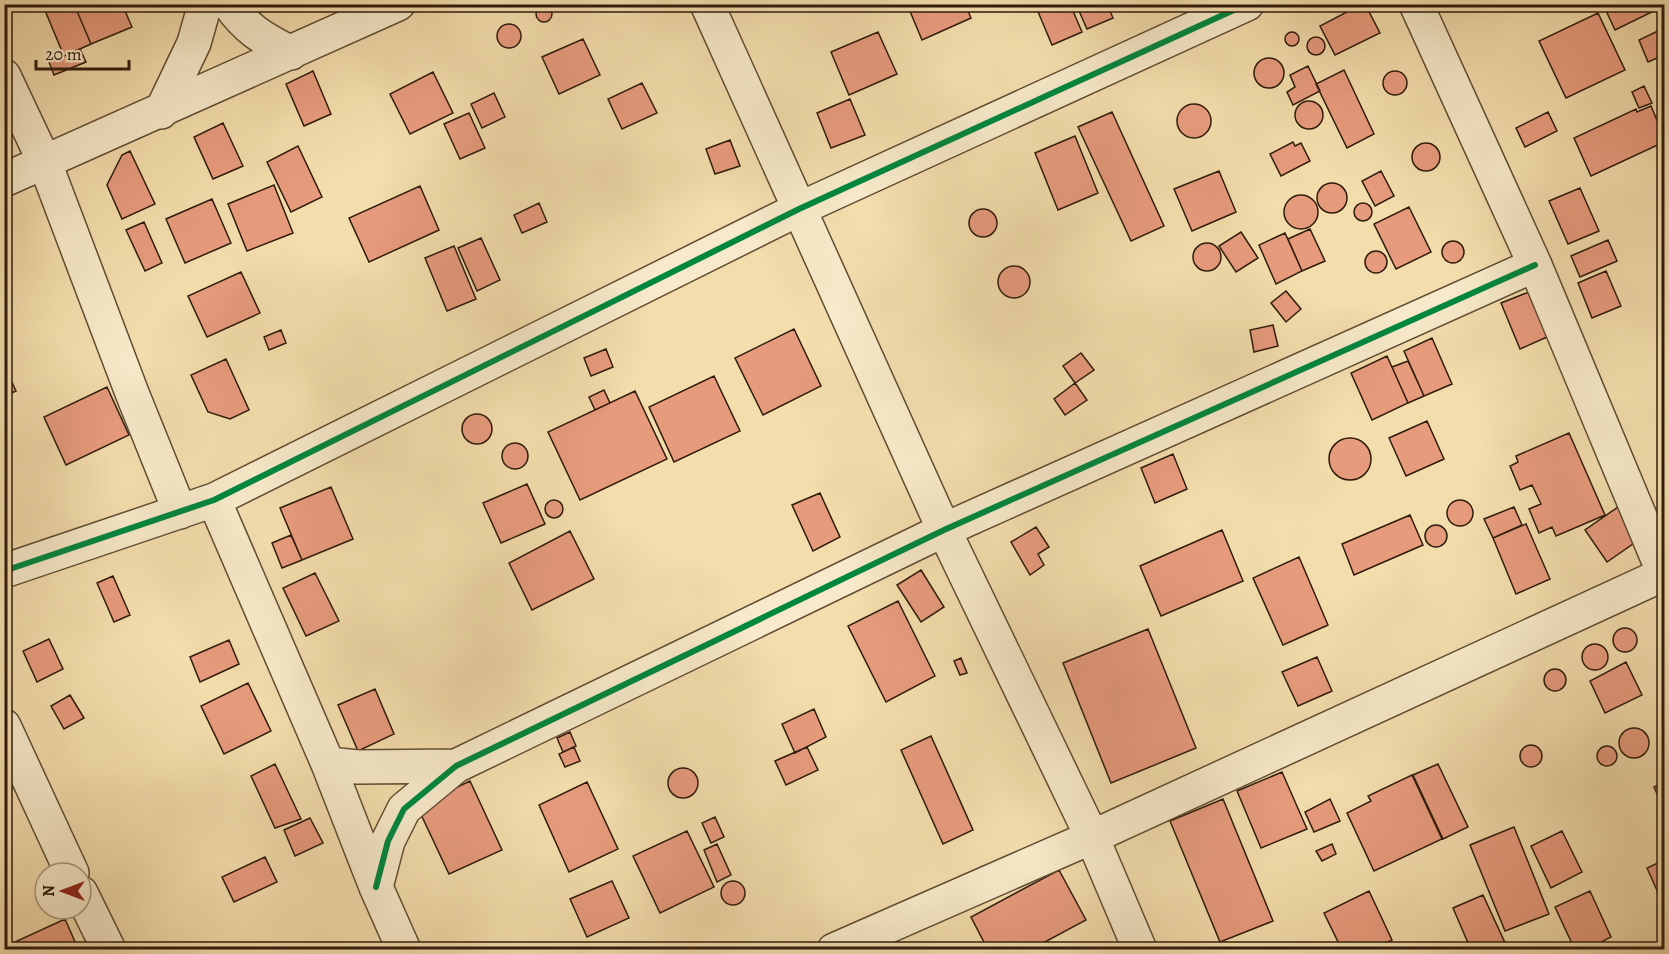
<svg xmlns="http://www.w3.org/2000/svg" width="1669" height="954" font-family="Alegreya,serif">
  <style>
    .building { fill: #e79b7d; stroke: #2f1b0c; stroke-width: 1.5 }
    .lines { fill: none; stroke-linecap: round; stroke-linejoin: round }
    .minor-casing { stroke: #604c34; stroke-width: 36 }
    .minor { stroke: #f7e9c9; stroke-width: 33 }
    .cycleway-casing { stroke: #f7e9c9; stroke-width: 10 }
    .cycleway { stroke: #00873e; stroke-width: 6 }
  </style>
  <rect width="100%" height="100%" fill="#f3ddac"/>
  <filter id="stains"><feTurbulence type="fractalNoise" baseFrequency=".00333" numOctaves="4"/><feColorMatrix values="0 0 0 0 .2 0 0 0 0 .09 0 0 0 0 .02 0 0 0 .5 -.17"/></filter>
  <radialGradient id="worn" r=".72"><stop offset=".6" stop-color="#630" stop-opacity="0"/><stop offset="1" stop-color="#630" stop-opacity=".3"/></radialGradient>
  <path class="building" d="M52,4h22l17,40 -27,12 -20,-48z
    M74,4h48l10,23 -41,17z
    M907,4h58l6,14 -49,22z
    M1043,4h27l12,28 -30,13 -16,-38z
    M1076,4h31l6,14 -26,11z
    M1362,4h3l15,29 -45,22 -15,-29z
    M1603,4h61v2l-49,24z
    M536 14a8 8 0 1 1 16 0a8 8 0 1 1-16 0Z
    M1598,13l27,57 -59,28 -27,-57z
    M497 36a12 12 0 1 1 24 0a12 12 0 1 1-24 0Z
    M1664,28v27l-16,7 -9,-22z
    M1285 39a7 7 0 1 1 14 0a7 7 0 1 1-14 0Z
    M878,32l19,42 -48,21 -18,-43z
    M1307 46a9 9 0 1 1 18 0a9 9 0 1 1-18 0Z
    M583,39l17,36 -41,19 -17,-37z
    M80,49l6,13 -32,13 -5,-13z
    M1254 73a15 15 0 1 1 30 0a15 15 0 1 1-30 0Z
    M1308,66l12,25 -27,14 -6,-13 8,-5 -5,-12z
    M1344,70l30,64 -27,14 -31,-64z
    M313,71l18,43 -27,12 -18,-42z
    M1383 83a12 12 0 1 1 24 0a12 12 0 1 1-24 0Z
    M433,72l20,41 -43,21 -20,-40z
    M642,83l15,30 -35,16 -14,-30z
    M1644,86l8,17 -13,5 -7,-16z
    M494,93l11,24 -23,11 -11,-24z
    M850,99l15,36 -34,13 -14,-35z
    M1295 115a14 14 0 1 1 28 0a14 14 0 1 1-28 0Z
    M1177 121a17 17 0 1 1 34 0a17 17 0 1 1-34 0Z
    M1651,106l13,31v5l-73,34 -17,-38 62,-29 1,3z
    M1112,112l52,114 -33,15 -53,-114z
    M1548,112l9,19 -32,16 -9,-19z
    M469,113l16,35 -25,11 -16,-35z
    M223,123l20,43 -30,13 -19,-42z
    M1075,136l23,57 -40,17 -23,-57z
    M730,140l10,26 -25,8 -9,-25z
    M1293,142l2,4 6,-3 9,18 -29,15 -11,-22z
    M1412 157a14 14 0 1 1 28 0a14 14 0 1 1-28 0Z
    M298,146l24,51 -31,15 -24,-50z
    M130,151l25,53 -33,15 -15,-34 15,-30z
    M1219,171l17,41 -44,19 -18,-42z
    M1381,171l13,25 -19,10 -13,-25z
    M1317 198a15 15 0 1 1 30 0a15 15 0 1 1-30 0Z
    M274,185l19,48 -46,18 -19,-47z
    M420,186l19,44 -70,32 -20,-44z
    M1580,188l19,43 -31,13 -19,-43z
    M1284 212a17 17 0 1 1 34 0a17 17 0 1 1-34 0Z
    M212,199l19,44 -46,20 -19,-44z
    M1354 212a9 9 0 1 1 18 0a9 9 0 1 1-18 0Z
    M539,203l8,19 -25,11 -8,-18z
    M1409,207l22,45 -35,17 -22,-45z
    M969 223a14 14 0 1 1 28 0a14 14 0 1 1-28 0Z
    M144,222l18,41 -17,8 -19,-41z
    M1310,229l15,32 -23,10 -14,-32z
    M1241,232l17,26 -22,14 -17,-26z
    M1285,233l17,38 -26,13 -17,-39z
    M481,238l19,42 -23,11 -19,-43z
    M1608,240l9,21 -37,16 -9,-21z
    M1442 252a11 11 0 1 1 22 0a11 11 0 1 1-22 0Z
    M1193 257a14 14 0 1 1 28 0a14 14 0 1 1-28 0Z
    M454,246l22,53 -29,12 -22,-53z
    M1365 262a11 11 0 1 1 22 0a11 11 0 1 1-22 0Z
    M998 282a16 16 0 1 1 32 0a16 16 0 1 1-32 0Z
    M1606,271l15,35 -29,12 -14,-35z
    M241,272l19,41 -53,24 -19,-41z
    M1286,291l15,18 -15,13 -15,-19z
    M1529,292l18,45 -27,12 -19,-46z
    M1273,325l5,21 -24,6 -4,-22z
    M794,329l27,57 -58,29 -28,-57z
    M281,330l5,13 -17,7 -5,-13z
    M1432,338l20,46 -28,12 -20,-45z
    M606,349l7,18 -22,9 -7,-18z
    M1081,353l13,17 -19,13 -12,-17z
    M1387,356l21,47 -36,17 -21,-47z
    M226,359l23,51 -19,9 -22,-7 -17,-37z
    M1408,361l16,35 -16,7 -16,-36z
    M4,365l12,26 -12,5z
    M714,376l26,55 -66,31 -25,-55z
    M1075,383l12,17 -22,15 -11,-16z
    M107,387l22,48 -63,30 -22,-48z
    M604,390l6,13 -15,7 -6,-13z
    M635,391l32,68 -87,41 -32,-68z
    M462 429a15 15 0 1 1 30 0a15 15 0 1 1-30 0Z
    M1427,421l17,38 -38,17 -17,-38z
    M1569,433l36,82 -49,21 -4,-9 -13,6 -10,-24 12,-5 -9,-19 -12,5 -10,-24 8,-4 -2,-6z
    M1329 459a21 21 0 1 1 42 0a21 21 0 1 1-42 0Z
    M502 456a13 13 0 1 1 26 0a13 13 0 1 1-26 0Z
    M1173,454l14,35 -32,14 -14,-35z
    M527,484l18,40 -44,19 -18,-40z
    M331,487l22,52 -51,21 -22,-52z
    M820,493l20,44 -27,14 -21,-46z
    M545 509a9 9 0 1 1 18 0a9 9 0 1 1-18 0Z
    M1447 513a13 13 0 1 1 26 0a13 13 0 1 1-26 0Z
    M1514,507l8,18 -29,13 -9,-19z
    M1618,507l22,32 -33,23 -22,-32z
    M1410,515l13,30 -69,30 -12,-31z
    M1526,524l24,55 -34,15 -23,-56z
    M1425 536a11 11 0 1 1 22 0a11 11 0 1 1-22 0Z
    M1036,527l13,20 -11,7 6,11 -14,10 -19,-33z
    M1222,530l21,51 -82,35 -21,-50z
    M570,531l24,48 -62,31 -23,-47z
    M291,535l11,25 -20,8 -10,-25z
    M1299,557l29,68 -45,20 -30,-67z
    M921,570l23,37 -23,15 -24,-37z
    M315,573l24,48 -33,15 -23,-48z
    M113,576l17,39 -16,7 -17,-39z
    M898,601l37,75 -49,26 -38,-76z
    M1613 640a12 12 0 1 1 24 0a12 12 0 1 1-24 0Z
    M1148,629l48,119 -85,35 -48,-120z
    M49,639l14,30 -26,13 -14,-31z
    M229,640l10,24 -39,18 -10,-25z
    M1582 657a13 13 0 1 1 26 0a13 13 0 1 1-26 0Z
    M1317,657l15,34 -34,15 -16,-34z
    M961,658l6,15 -7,2 -6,-14z
    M1626,662l16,33 -37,18 -15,-32z
    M1544 680a11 11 0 1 1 22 0a11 11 0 1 1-22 0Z
    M248,683l23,48 -47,23 -23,-48z
    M375,689l19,45 -36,17 -20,-46z
    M70,695l14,23 -20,11 -13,-23z
    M814,709l12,28 -31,16 -13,-29z
    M1619 743a15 15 0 1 1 30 0a15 15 0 1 1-30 0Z
    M570,732l6,14 -13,6 -6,-14z
    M931,736l42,94 -30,14 -42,-94z
    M1520 756a11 11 0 1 1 22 0a11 11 0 1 1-22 0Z
    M1597 756a10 10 0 1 1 20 0a10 10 0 1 1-20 0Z
    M574,747l6,14 -15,6 -6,-13z
    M807,747l11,23 -32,15 -11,-24z
    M275,764l26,55 -26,9 -24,-52z
    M1438,764l30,63 -25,12 -30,-64z
    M668 783a15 15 0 1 1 30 0a15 15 0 1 1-30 0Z
    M1282,772l25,57 -46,19 -24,-57z
    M1412,775l30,64 -68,32 -27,-58 24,-12 -3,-5z
    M470,781l32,69 -53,24 -32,-68z
    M587,782l31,67 -49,23 -30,-67z
    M1664,783v27l-10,-23z
    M1223,799l50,122 -53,21 -50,-121z
    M1330,799l10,22 -26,11 -9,-20z
    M715,817l9,20 -13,6 -9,-20z
    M310,818l13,25 -28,13 -11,-26z
    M1514,827l35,87 -44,17 -35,-86z
    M687,831l27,56 -54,26 -27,-57z
    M1562,831l20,41 -31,16 -20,-42z
    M717,844l14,31 -14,7 -13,-32z
    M1332,844l4,10 -14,7 -6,-10z
    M265,857l12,25 -43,20 -12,-25z
    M1664,860v35l-4,2 -13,-29z
    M1059,870l27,50 -56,30h-42l-17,-33z
    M721 893a12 12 0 1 1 24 0a12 12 0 1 1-24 0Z
    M612,881l17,37 -42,19 -17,-38z
    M1369,891l23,49 -20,10h-30l-18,-37z
    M1590,891l21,46 -25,13h-11l-20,-43z
    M1483,895l23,50 -11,5h-24l-18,-42z
    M65,919l11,25 -12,6h-60v-3z"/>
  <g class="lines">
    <g class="minor-casing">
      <path id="minor" d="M229,4c19,27 34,34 62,49
        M707,4l237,526 148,307 48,113
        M1416,4l119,261 129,309
        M4,76l41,87 87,230 48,119
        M161,112l33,-69 11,-39
        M4,180l394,-176
        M214,500l114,264 48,123 28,63
        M4,571l210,-71 585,-291 448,-205
        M4,726l68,147
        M328,764l30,3 98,-1
        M376,887l12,-46 16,-32 52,-43 488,-236 591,-265
        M81,893l28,57
        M834,950l258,-113 572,-263"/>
    </g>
    <use href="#minor" class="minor"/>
    <g class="cycleway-casing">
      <path id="cycleway" d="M4,571l210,-71 585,-291 448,-205
        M376,887l12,-46 16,-32 52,-43 488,-236 591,-265"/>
    </g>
    <use href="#cycleway" class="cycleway"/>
  </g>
  <rect width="1669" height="954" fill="none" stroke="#f3ddac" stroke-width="24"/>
  <rect x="6" y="6" width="1657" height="942" fill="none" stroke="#2f1b0c" stroke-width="3"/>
  <rect x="12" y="12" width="1645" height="930" fill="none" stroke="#2f1b0c" stroke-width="1.5"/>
  <g transform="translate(63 891) rotate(270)"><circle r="28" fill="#f7e9c9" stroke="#a7977d" stroke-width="1.5"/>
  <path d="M0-4.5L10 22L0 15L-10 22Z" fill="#8f2418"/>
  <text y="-9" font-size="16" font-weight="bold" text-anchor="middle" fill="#2f1b0c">N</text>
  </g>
  <path d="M36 60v9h93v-9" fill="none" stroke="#2f1b0c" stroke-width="3"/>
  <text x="45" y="60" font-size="18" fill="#2f1b0c" stroke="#f7e9c9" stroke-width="4.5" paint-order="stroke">20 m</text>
  <rect width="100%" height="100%" filter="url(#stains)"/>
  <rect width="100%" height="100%" fill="url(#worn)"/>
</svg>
